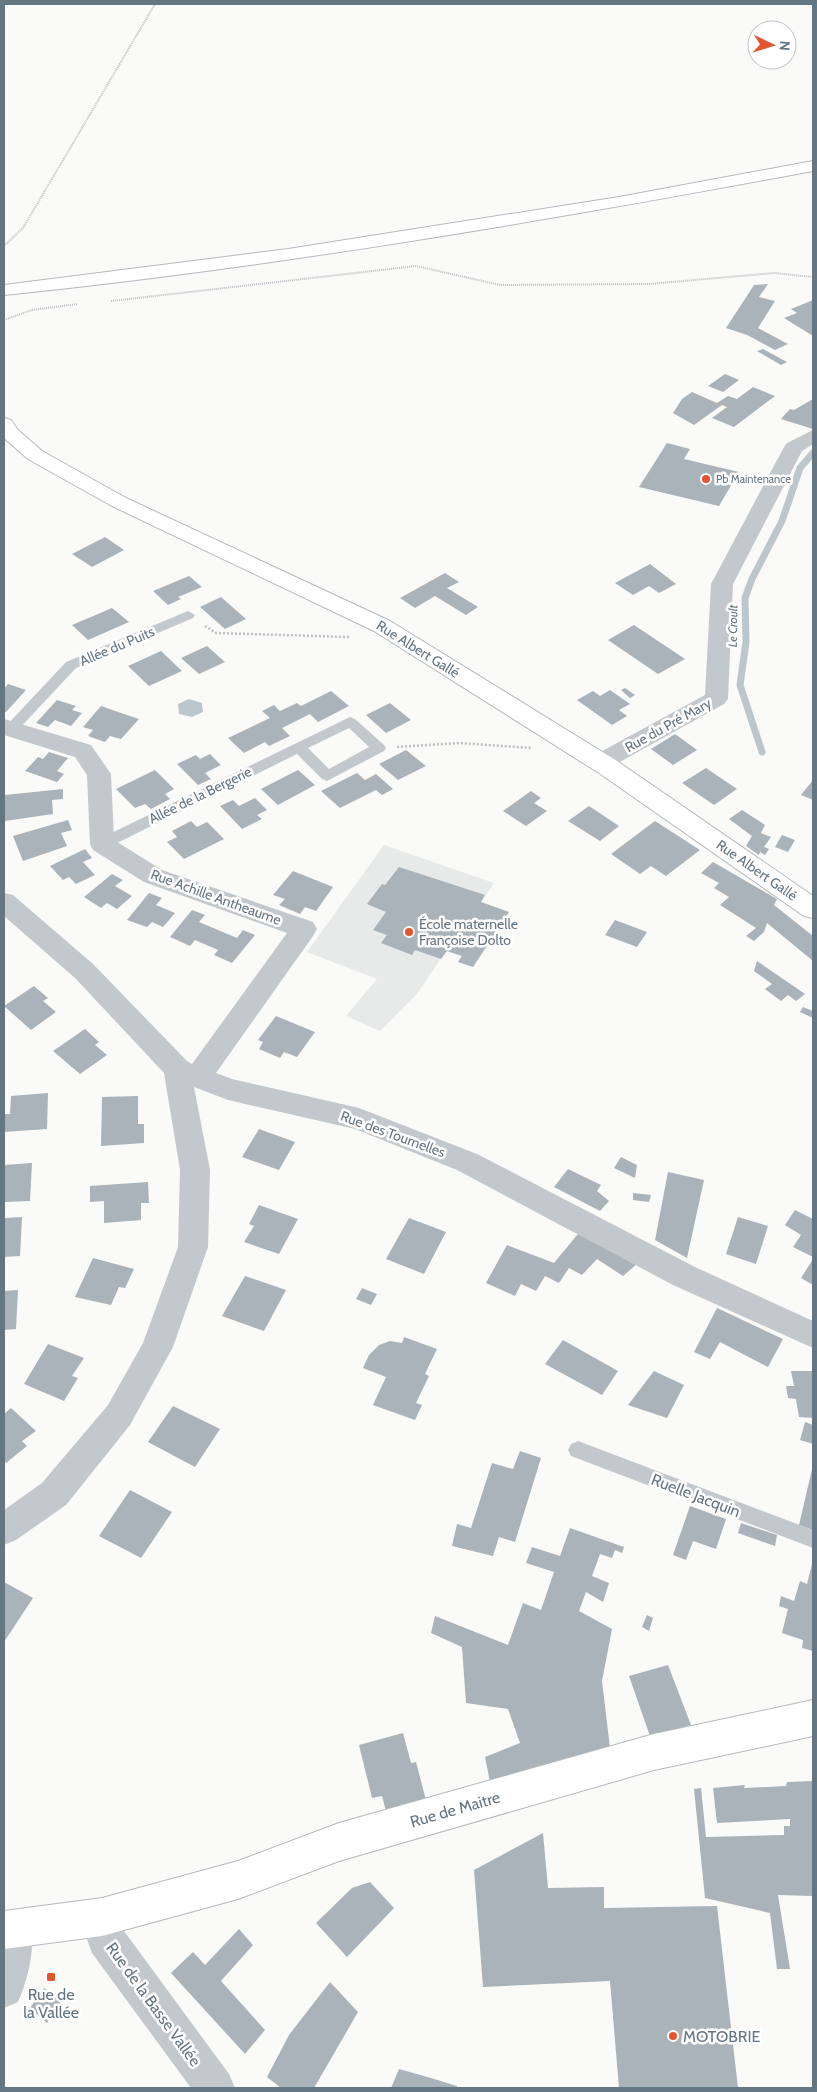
<svg xmlns="http://www.w3.org/2000/svg" width="817" height="2092" font-family="Cabin,sans-serif">
  <style>
    .built { fill: #e8e9e9 }
    .water { fill: #bbc7cb }
    .lines { fill: none; stroke-linecap: round; stroke-linejoin: round }
    .stream { stroke: #bbc7cb; stroke-width: 7 }
    .building { fill: #aab3b9 }
    .secondary-casing { stroke: #b3babf; stroke-width: 2 }
    .path-far1 { stroke: #bbbfc2; stroke-width: 2; stroke-dasharray: 1 1; stroke-linecap: butt }
    .path { stroke: #bbbfc2; stroke-width: 2.5; stroke-dasharray: 2 2; stroke-linecap: butt }
    .lane { fill: #c3c8cc; fill-rule: evenodd }
    .street { fill: #c3c8cc; fill-rule: evenodd }
    .secondary { fill: #fff; fill-rule: evenodd }
    .poi-dot { fill: #e3552f; stroke: #fff; stroke-width: 2 }
    .labels { text-anchor: middle; stroke-width: 5; stroke-linejoin: round; paint-order: stroke }
    .far-poi-label { font-size: 11px; fill: #657683; stroke: #fff; text-anchor: start }
    .far-water-label { font-size: 12px; font-style: italic; fill: #60757c; stroke: #fff }
    .street-label { font-size: 14px; fill: #657683; stroke: #fff }
    .poi-label { font-size: 14px; fill: #657683; stroke: #fff; text-anchor: start }
    .near-street-label { font-size: 16px; fill: #657683; stroke: #fff }
    .near-poi-label { font-size: 16px; fill: #657683; stroke: #fff }
  </style>
  <rect width="100%" height="100%" fill="#fafaf8"/>
  <path class="built" d="M384,845l110,38 -13,19 28,10 -36,55 -15,-5 4,-6 -16,-5 -30,44 -36,36 -34,-15 31,-37 -70,-27z"/>
  <path class="water" d="M189,699l13,4 1,9 -11,5 -13,-3 -1,-10z"/>
  <g class="lines">
    <path class="stream" d="M762,752l-22,-67 6,-43 -1,-44 7,-19 30,-58 18,-53 13,-15"/>
  </g>
  <path class="building" d="M768,284l-9,13 16,4 -17,27 30,16 -13,6 -28,-15 -21,-7 28,-43z
    M813,300v36l-29,-18 13,-5 -6,-4z
    M763,349l24,13 -6,3 -24,-14z
    M725,374l14,6 -16,12 -15,-6z
    M753,387l22,9 -41,31 -22,-9 15,-11 -5,-2 -28,20 -21,-12 9,-14 10,-7 25,11 11,-7 9,3z
    M813,399v30l-32,-10 9,-10 4,1z
    M667,443l23,6 -6,10 55,13 -20,34 -80,-19z
    M105,537l19,13 -32,17 -20,-13z
    M650,564l26,20 -17,9 -10,-7 -16,9 -18,-12z
    M445,573l14,9 -12,6 31,19 -12,8 -31,-19 -20,12 -15,-10z
    M189,576l13,11 -24,10 3,2 -13,6 -15,-14z
    M221,597l25,22 -21,10 -25,-22z
    M112,608l17,14 -41,18 -16,-15z
    M634,625l51,34 -27,15 -50,-34z
    M207,646l18,16 -26,12 -18,-16z
    M161,651l21,20 -33,15 -21,-20z
    M8,684l18,6 -20,22h-2v-23z
    M625,688l10,7 -5,3 -9,-8z
    M610,690l20,14 -11,6 8,6 -15,9 -35,-25 16,-9 7,5z
    M331,691l18,15 -31,16 -8,-8 -28,14 8,8 -21,10 -4,-4 -21,11 -16,-15 42,-20 -8,-7 12,-6 6,6 17,-8 4,3z
    M57,700l19,6 -4,4 10,3 -11,13 -16,-6 -7,7 -12,-4z
    M390,703l21,17 -25,13 -20,-18z
    M101,706l20,7 18,6 -18,20 -11,-3 -5,6 -17,-6 5,-6 -10,-3z
    M675,734l22,16 -24,15 -22,-16z
    M406,750l20,16 -28,14 -19,-16z
    M49,752l19,6 -11,13 7,3 -7,8 -32,-11 13,-14 5,2z
    M210,754l11,11 -16,8 6,6 -13,6 -21,-21 19,-9 4,4z
    M706,768l31,21 -23,16 -32,-22z
    M155,770l19,19 -9,5 5,5 -19,10 -6,-5 -10,4 -19,-19z
    M298,770l17,15 -37,20 -17,-16z
    M357,773l8,7 11,-6 17,15 -11,6 -6,-5 -36,18 -19,-17z
    M813,780v20l-12,-5z
    M63,789v10l-11,1 1,14 -48,7v-26z
    M531,791l10,7 -7,5 13,8 -21,15 -23,-15z
    M255,798l12,12 -10,5 5,4 -20,10 -22,-23 13,-6 6,6z
    M589,806l30,20 -19,15 -32,-20z
    M742,810l23,15 -4,8 10,4 -7,10 5,2 -4,6 -5,-3 -1,3 -13,-9 6,-10 -23,-17z
    M68,820l4,10 -11,3 6,13 -44,15 -10,-25z
    M191,821l6,6 10,-5 17,17 -40,20 -17,-17 10,-5 -5,-6z
    M655,821l45,29 -34,26 -15,-10 -11,8 -29,-20z
    M782,835l13,5 -7,12 -13,-5z
    M85,849l7,9 -9,4 12,13 -19,9 -7,-7 -6,3 -13,-14z
    M713,862l64,37 -3,6 39,31v25l-46,-38 -3,9 -10,9 -8,-5 10,-8 -36,-23 9,-8 -15,-9 5,-5 -18,-10z
    M399,867l86,28 -4,7 28,10 -36,55 -15,-5 4,-6 -15,-5 -6,8 -26,-9 -3,5 -31,-12 6,-8 -14,-5 13,-18 -19,-8 15,-20 3,1z
    M293,871l40,16 -17,24 -11,-4 -5,7 -21,-9 6,-6 -12,-4z
    M112,874l11,6 -8,6 17,10 -15,13 -10,-6 -6,5 -17,-11z
    M149,893l13,5 -6,7 19,8 -12,14 -11,-5 -5,5 -20,-7z
    M192,910l13,5 -6,7 38,16 6,-8 12,5 -23,28 -18,-8 4,-5 -23,-10 -5,6 -20,-9z
    M615,920l32,12 -10,15 -32,-12z
    M757,961l48,33 -9,7 -8,-6 -7,6 -16,-12 7,-5 -18,-13z
    M34,986l14,12 -5,3 13,11 -25,18 -27,-24z
    M803,1007l10,4v7l-13,-6z
    M276,1016l39,16 -18,25 -13,-5 -4,6 -21,-9 4,-7 -5,-2z
    M85,1029l14,13 -4,3 12,10 -27,19 -27,-23z
    M48,1093l-1,36 -43,3 1,-18h5l1,-18z
    M138,1096v28h6v19l-43,3 1,-49z
    M259,1129l36,13 -16,28 -37,-13z
    M621,1157l16,8 -2,13 -21,-10z
    M32,1163l-2,38 -26,1v-37z
    M568,1169l33,16 -4,6 12,10 -9,10 -46,-24z
    M668,1172l36,8 -17,78 -32,-18z
    M148,1182l1,21h-8v17l-37,3v-22l-14,1v-16z
    M633,1193l18,2 -2,7 -16,-2z
    M259,1205l39,14 -19,35 -35,-12 10,-16 -5,-2z
    M795,1210l18,9v38l-20,-10 8,-12 -16,-10z
    M22,1217l-2,39 -16,1v-39z
    M738,1217l30,9 -12,38 -30,-10z
    M409,1218l37,14 -22,42 -38,-15z
    M582,1229l55,35 -14,12 -26,-17 -15,16 -13,-7 -10,15 -14,-7 -9,15 -15,-7 -6,12 -29,-13 21,-38 47,18z
    M93,1258l41,11 -9,19 -6,-1 -8,18 -36,-8z
    M813,1259v26l-12,-7z
    M245,1276l41,14 -22,41 -42,-15z
    M362,1288l15,6 -6,11 -15,-6z
    M18,1290l-2,39 -12,1v-39z
    M717,1308l66,31 -15,28 -48,-25 -10,17 -16,-7z
    M404,1337l33,12 -12,25 4,2 -13,27 6,2 -7,15 -42,-15 13,-28 -23,-9 6,-13 10,-10 11,-4 12,2z
    M563,1340l55,31 -16,24 -57,-31z
    M48,1344l36,14 -12,18 6,2 -14,23 -40,-17z
    M654,1371l30,14 -17,33 -39,-13z
    M791,1371h22v47l-14,-1 -3,-18 -8,-1 -2,-12h8z
    M173,1406l47,23 -25,38 -47,-25z
    M11,1408l25,23 -14,10 5,5 -21,17 -2,-3v-46z
    M805,1422l8,3v19l-13,-4z
    M520,1451l21,7 -26,84 -16,-5 -6,19 -41,-10 5,-22 14,4 21,-65 21,6z
    M813,1465v65l-14,-5z
    M130,1490l42,22 -31,46 -42,-22z
    M690,1506l36,13 -10,30 -23,-8 -7,19 -13,-5z
    M741,1523l36,12 -2,11 -37,-13z
    M570,1528l54,19 -2,6 -7,-3 -3,8 -12,-4 -8,22 17,7 -6,19 -17,-10 -7,19 33,18 -10,52 8,67 -120,34 -5,-25 35,-14 -12,-34 -42,-6 -4,-56 -31,-14 4,-17 73,29 15,-42 18,7 13,-38 -28,-9 6,-16 28,9z
    M813,1560v91l-11,-3 1,-8 -21,-7 6,-24 -9,-3 2,-10 13,5 6,-20 7,3z
    M4,1582l29,16 -29,44z
    M647,1615l6,3 -4,13 -7,-4z
    M668,1665l23,60 -41,11 -21,-60z
    M403,1733l8,30 5,-1 10,38 -40,11 -4,-15 -10,2 -13,-53z
    M813,1781v115l-35,-1 12,74h-13l-7,-56 -65,-15 -11,-109 7,-1 5,49 78,-2v-9h6v-7l-73,4 -4,-35 32,-3 -1,3 42,-2 1,-4z
    M543,1833l5,55 56,-1v21l113,-2 21,182h-119l-9,-107 -127,6 -9,-117z
    M370,1882l24,26 -47,49 -31,-34 36,-35z
    M239,1929l14,16 -32,36 44,49 -20,24 -74,-81 22,-21 12,13z
    M330,1982l28,30 -44,76h-33l-14,-11 22,-42z
    M44,1988l18,12 -15,23 -17,-15z
    M399,2069l32,9 26,8 -1,2h-65z"/>
  <g class="lines">
    <g class="secondary-casing">
      <path id="secondary" d="M813,161v10c-268,50 -538,96 -809,124v-10l284,-36 331,-52z
        M4,418l7,2 7,10 24,21 84,47 264,123 227,140 196,135v22l-9,-2 -205,-143 -225,-142 -262,-125 -84,-47 -24,-21z
        M813,1700v36l-159,34 -315,91 -101,38 -136,37 -98,13v-38l98,-13 136,-37 101,-38 315,-89z"/>
    </g>
    <path class="path-far1" d="M4,246l19,-18 132,-224
      M111,301l305,-35 84,19 149,-1 125,-11 39,4
      M4,320l28,-10 46,-6"/>
    <path class="path" d="M205,626l11,7 133,4
      M397,747l63,-4 71,5"/>
    <path class="lane" d="M188,611l7,4 -2,3 -117,50 -60,64h-10l-2,-3 2,-3 60,-64z
      M350,717l5,2 29,26 2,3 -2,3 -57,30 -5,-2 -25,-25 -190,94 -5,1 -7,-5 2,-4zM349,728l20,19 -40,22 -21,-21z
      M578,1441l235,89v18l-242,-92 -3,-6 3,-6z"/>
    <path class="street" d="M813,430v14l-11,7 -69,133 -5,115 -4,5 -115,64 -8,2 -8,-2 -4,-6 4,-6 112,-61 6,-111 73,-137 3,-4z
      M4,719l87,26 20,29 3,66 48,30 151,52 4,7 -4,7 -97,137 16,6 127,29 118,46 218,113 118,54v27l-140,-63 -216,-115 -102,-41 -127,-29 -34,-13 16,83 -2,77 -35,100 -43,78 -64,80 -50,35 -12,5v-35l38,-27 66,-78 35,-62 35,-96 2,-77 -16,-97 -89,-95 -71,-62v-23l9,2 80,69 94,97 5,3 95,-131 -143,-51 -51,-32 -3,-6 -3,-69 -12,-18 -71,-22z
      M102,1898l14,5 8,28 105,143 6,14h-44l-99,-135c-7,-18 -11,-32 -4,-50z
      M13,1910l14,5c11,27 2,61 -9,87l-14,6v-94z"/>
    <use href="#secondary" class="secondary"/>
  </g>
  <g class="poi-dot">
    <circle cx="706" cy="479" r="5"/>
    <circle cx="409" cy="932" r="5"/>
    <rect x="46" y="1972" width="10" height="10" rx="2.5"/>
    <circle cx="673" cy="2036" r="5"/>
  </g>
  <g class="labels">
    <g class="far-poi-label">
      <text x="716" y="483">Pb Maintenance</text>
    </g>
    <g class="far-water-label">
      <text transform="translate(733 626) rotate(-89)" y="4">Le Croult</text>
    </g>
    <g class="street-label">
      <text transform="translate(117 646) rotate(-23)" y="5">Allée du Puits</text>
      <text transform="translate(418 649) rotate(32)" y="5">Rue Albert Gallé</text>
      <text transform="translate(668 725) rotate(-29)" y="5">Rue du Pré Mary</text>
      <text transform="translate(200 795) rotate(-26)" y="5">Allée de la Bergerie</text>
      <text transform="translate(757 870) rotate(35)" y="5">Rue Albert Gallé</text>
      <text transform="translate(216 897) rotate(20)" y="5">Rue Achille Antheaume</text>
      <text transform="translate(393 1134) rotate(20)" y="5">Rue des Tournelles</text>
    </g>
    <g class="poi-label">
      <text x="419" y="929">École maternelle<tspan x="419" dy="16">Françoise Dolto</tspan></text>
    </g>
    <g class="near-street-label">
      <text transform="translate(696 1495) rotate(21)" y="6">Ruelle Jacquin</text>
      <text transform="translate(455 1809) rotate(-16)" y="6">Rue de Maitre</text>
      <text transform="translate(154 2004) rotate(54)" y="6">Rue de la Basse Vallée</text>
    </g>
    <g class="near-poi-label">
      <text x="51" y="2000">Rue de<tspan x="51" dy="18">la Vallée</tspan></text>
      <text x="683" y="2042" text-anchor="start">MOTOBRIE</text>
    </g>
  </g>
  <rect width="817" height="2092" fill="none" stroke="#657683" stroke-width="10"/>
  <g transform="translate(772 45) rotate(94)"><circle r="24" fill="#ffffff" stroke="#c1c8cd"/>
  <path d="M0-4L9 19L0 12L-9 19Z" fill="#e3552f"/>
  <text y="-8" font-size="14" font-weight="bold" text-anchor="middle" fill="#657683">N</text>
  </g>
</svg>
